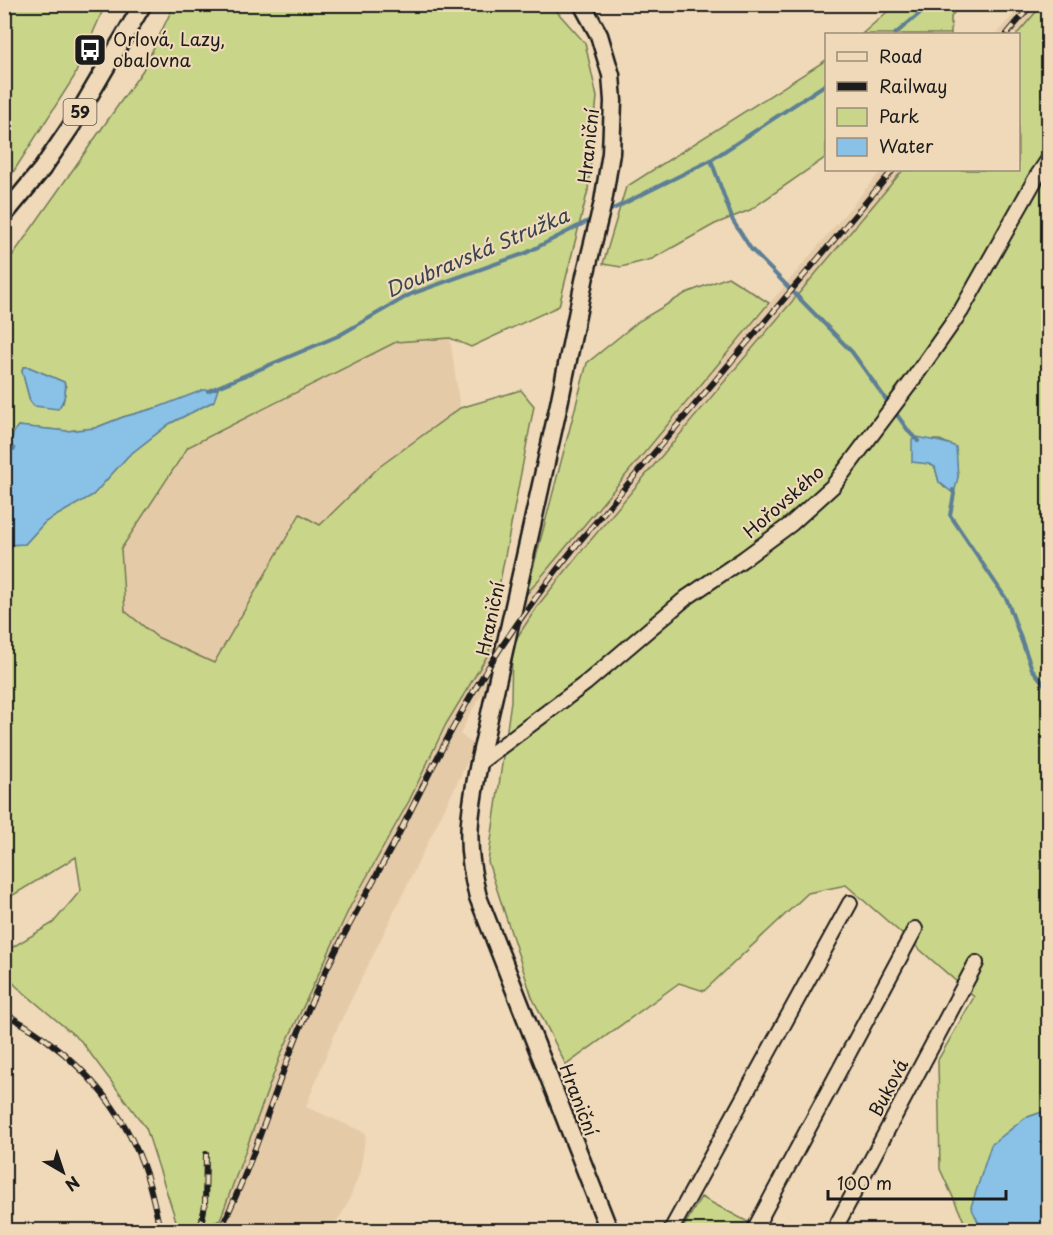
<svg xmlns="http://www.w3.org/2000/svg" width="1053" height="1235" font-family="'Playpen Sans',sans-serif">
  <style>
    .built { fill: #e5caa8 }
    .green { fill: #c9d588; stroke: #727852; stroke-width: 1.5; fill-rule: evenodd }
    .water { fill: #89c1e7; stroke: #5d7f96; stroke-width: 1.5 }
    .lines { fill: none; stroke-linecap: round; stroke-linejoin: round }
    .stream { stroke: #5d7f96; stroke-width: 4 }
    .minor-casing { stroke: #1c1c1c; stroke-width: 18 }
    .major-casing { stroke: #1c1c1c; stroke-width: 21 }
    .minor { stroke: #efd9b8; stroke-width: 14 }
    .major { stroke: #efd9b8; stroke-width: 16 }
    .rail-casing { stroke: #1c1c1c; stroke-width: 6 }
    .rail { stroke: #efd9b8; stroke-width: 4; stroke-dasharray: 11; stroke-linecap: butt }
    .labels { text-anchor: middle; stroke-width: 4.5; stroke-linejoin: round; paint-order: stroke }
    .shield { fill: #efd9b8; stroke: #5b554b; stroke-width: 1.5 }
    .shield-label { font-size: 16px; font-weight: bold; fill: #1c1c1c }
    .poi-label { font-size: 18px; fill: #1c1c1c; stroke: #efd9b8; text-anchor: start }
    .street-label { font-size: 18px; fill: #1c1c1c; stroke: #efd9b8 }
    .water-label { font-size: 20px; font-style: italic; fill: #37454f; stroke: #efd9b8 }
  </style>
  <rect width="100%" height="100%" fill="#efd9b8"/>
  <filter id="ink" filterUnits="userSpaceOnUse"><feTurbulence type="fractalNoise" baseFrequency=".0167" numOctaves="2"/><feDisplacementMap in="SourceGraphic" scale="12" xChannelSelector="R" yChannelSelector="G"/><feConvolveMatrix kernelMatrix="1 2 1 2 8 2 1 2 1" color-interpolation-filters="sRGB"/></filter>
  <g filter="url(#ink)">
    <path class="built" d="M1022,5h20l-25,29h-21z
      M882,170h21l-319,378 -45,56 -68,108 -11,22 15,12 -141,289 -28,72 60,26 -6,39 -13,33 -16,25h-134l23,-11 61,-165 69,-147 59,-106 37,-77 52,-88 28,-41 46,-57z
      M450,338l10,70 -81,59 -59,58 -21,-11 -85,149 -57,-26 -32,-26 -4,-62 67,-102 208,-105z"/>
    <path class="green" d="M5,4l100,1 -31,72 -69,108z
      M174,5h377l34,38 12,54 -9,93 -29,116 -88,41 -21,-9 -54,4 -208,105 -67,102 4,62 32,26 57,26 86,-149 20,11 59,-58 81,-59 61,-18 13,16 -37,191 -8,56 -43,71 -37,77 -59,106 -69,147 -61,166 -23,10h-18l-33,-102 -65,-87 -65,-55 -11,-13v-18l1,-4 47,-28 28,-33 -5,-33 -71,43 -1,-355 21,-1 20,-22 48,-27 35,-39 41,-32 45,-23 -55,6 -36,10 -28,11 -28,3 -49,-5c-8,9 -8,22 -13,33v-193l138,-196zM23,367h6l35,15 2,5 -3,16 -29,3 -4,-5 -8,-30z
      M895,5v-1l64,1 -8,12v17h-89z
      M1042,5h6v1105l-23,8 -44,111 1,1h-14l-28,-61 -2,-109 36,-63 -128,-112 -38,8 -104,98 -25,-8 -113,82 -34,-68 -44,-135 23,-161 1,-56 27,-41 45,-56 319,-378h115l-1,-136zM930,440h10l15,7 3,30 -13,11 -6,-6 -4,-15 -6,-3z
      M826,60v97l-76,53 -35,14 -63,35 -31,8 -18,-3 23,-77z
      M728,277l41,26 -243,292 61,-232 52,-42 47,-28z
      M701,1197l49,26 -4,7h-64z"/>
    <path class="water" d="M23,367h6l35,15c3,9 0,19 -6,27l-24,-3 -4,-5 -8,-30z
      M218,389l-4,12 -45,23 -41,32 -35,39 -48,27 -20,22 -20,1v-86c5,-11 5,-24 13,-33l49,5 28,-3 28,-11 36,-10 44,-17z
      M917,437c15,4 24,3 39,10l2,30 -4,17 -15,-12 -4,-15 -6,-3 -17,-2v-22z
      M1048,1110v120h-66l-11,-23 20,-62 34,-27z"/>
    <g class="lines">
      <path class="stream" d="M895,34l36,-30
        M711,160l22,61 18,28 101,103 58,81 8,8
        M607,212l104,-52 115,-76
        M208,391l130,-55 73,-42 115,-41 66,-34
        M4,444l10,5
        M953,490l1,4 -4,21 57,85 25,69 16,20"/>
      <g class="minor-casing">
        <path id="minor" d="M479,763l107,-80 100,-85 59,-40 46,-34 42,-38 76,-101 52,-74 75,-133 12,-18
          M671,1230l179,-327
          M754,1230l161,-301
          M834,1230l142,-267"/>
      </g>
      <g class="major-casing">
        <path id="major" d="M582,4l17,31 12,40 2,26 -2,52 -8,49 -18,74 -26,128 -80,359c-10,52 -15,81 -1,134l131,333
          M4,215l38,-46 30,-44 71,-121"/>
      </g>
      <use href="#minor" class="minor"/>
      <use href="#major" class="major"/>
      <g class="rail-casing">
        <path id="rail" d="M1007,34l25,-30
          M4,1013c56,30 104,75 131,133 13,27 19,56 25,84
          M200,1230l5,-25 1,-51
          M220,1230c34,-67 54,-141 84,-211 25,-60 58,-117 89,-174 24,-46 46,-93 71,-137 33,-59 72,-113 114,-165l315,-373"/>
      </g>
      <use href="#rail" class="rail"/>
    </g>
  </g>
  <defs>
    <g id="bus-square" transform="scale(1.725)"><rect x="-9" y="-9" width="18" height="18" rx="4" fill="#1c1c1c" stroke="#efd9b8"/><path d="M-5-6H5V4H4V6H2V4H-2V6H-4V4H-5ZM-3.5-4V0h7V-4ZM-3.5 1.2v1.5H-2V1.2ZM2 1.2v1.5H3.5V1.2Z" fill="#fff"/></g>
  </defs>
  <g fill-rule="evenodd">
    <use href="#bus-square" x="90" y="50"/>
  </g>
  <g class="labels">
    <rect class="shield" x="63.5" y="99" width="33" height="26" rx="4.5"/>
    <g class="shield-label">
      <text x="80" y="118">59</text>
    </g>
    <g class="poi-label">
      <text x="113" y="46">Orlová, Lazy,<tspan x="113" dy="21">obalovna</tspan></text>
    </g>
    <g class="street-label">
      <text transform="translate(589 146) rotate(-84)" y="6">Hraniční</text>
      <text transform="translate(784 502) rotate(-41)" y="6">Hořovského</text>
      <text transform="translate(491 619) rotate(-78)" y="6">Hraniční</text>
      <text transform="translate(889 1088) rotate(-62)" y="6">Buková</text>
      <text transform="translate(578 1100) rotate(69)" y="6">Hraniční</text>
    </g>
    <g class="water-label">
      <text transform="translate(477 253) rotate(-23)" y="7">Doubravská Stružka</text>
    </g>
  </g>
  <rect width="1053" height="1235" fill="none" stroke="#efd9b8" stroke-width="24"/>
  <rect x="12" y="12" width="1029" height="1211" fill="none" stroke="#1c1c1c" stroke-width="2" filter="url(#ink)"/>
  <rect x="825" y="33" width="195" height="138" fill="#efd9b8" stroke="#9b8d7a" stroke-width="1.5"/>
  <rect x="837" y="52" width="30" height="9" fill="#efd9b8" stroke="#9b8d7a" stroke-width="1.5"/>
  <text x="879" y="63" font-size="18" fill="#1c1c1c">Road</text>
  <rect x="837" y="82" width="30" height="9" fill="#1c1c1c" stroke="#9b8d7a" stroke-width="1.5"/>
  <text x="879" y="93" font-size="18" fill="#1c1c1c">Railway</text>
  <rect x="837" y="108" width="30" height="18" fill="#c9d588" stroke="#9b8d7a" stroke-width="1.5"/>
  <text x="879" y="123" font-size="18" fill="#1c1c1c">Park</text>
  <rect x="837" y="138" width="30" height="18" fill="#89c1e7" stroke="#9b8d7a" stroke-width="1.5"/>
  <text x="879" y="153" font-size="18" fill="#1c1c1c">Water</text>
  <g transform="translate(63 1172) rotate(141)" stroke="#efd9b8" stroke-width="4.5" paint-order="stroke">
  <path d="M0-4.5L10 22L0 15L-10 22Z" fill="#1c1c1c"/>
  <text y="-9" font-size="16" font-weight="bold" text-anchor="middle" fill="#1c1c1c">N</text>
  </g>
  <path d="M828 1190v9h178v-9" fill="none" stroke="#1c1c1c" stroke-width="3"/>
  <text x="837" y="1190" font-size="18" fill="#1c1c1c" stroke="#efd9b8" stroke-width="4.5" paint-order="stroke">100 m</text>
</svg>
